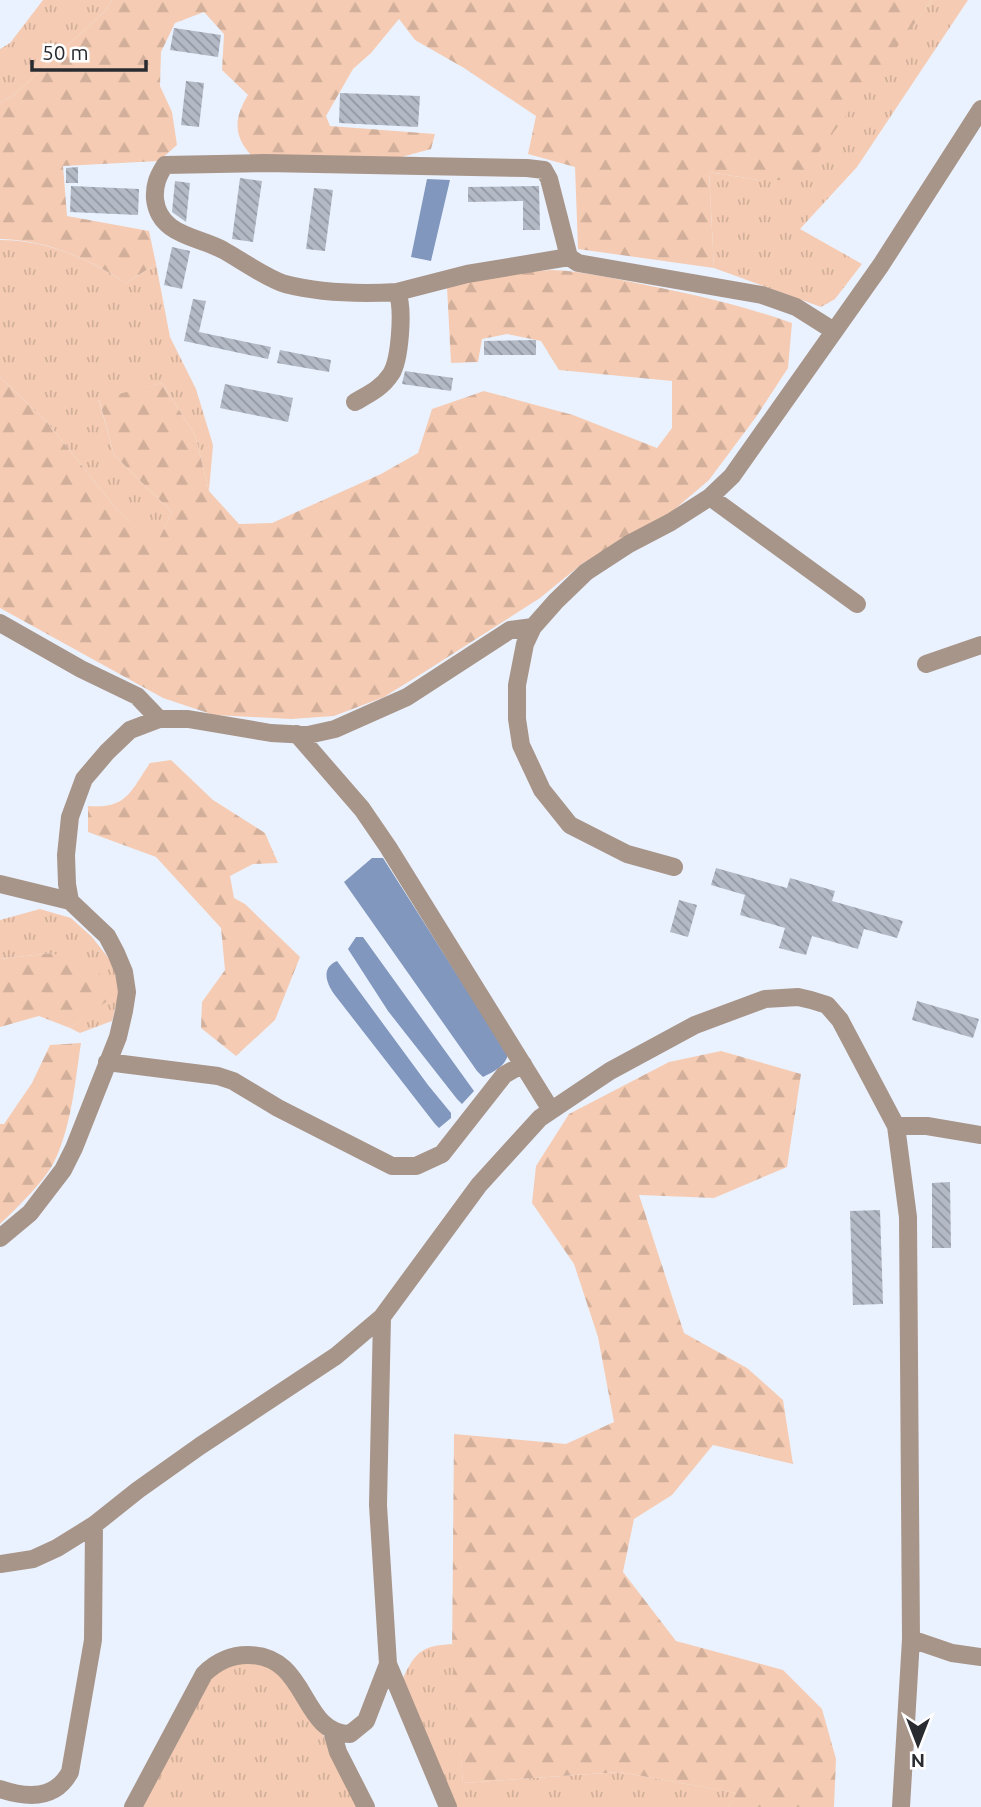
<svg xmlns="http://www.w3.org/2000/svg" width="981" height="1807" font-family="Ubuntu,sans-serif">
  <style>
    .grass { fill: url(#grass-tufts) }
    .forest { fill: url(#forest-firs) }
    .water { fill: #8197be }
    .building { fill: url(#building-back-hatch) }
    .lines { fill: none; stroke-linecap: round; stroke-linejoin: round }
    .minor { stroke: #a89589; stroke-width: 18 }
  </style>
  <defs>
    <pattern id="grass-tufts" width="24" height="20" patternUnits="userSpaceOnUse" patternTransform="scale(1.75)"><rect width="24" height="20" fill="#f5ccb3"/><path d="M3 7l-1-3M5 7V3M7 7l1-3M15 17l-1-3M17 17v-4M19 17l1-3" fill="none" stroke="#d2af9a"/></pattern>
    <pattern id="forest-firs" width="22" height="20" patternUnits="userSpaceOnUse" patternTransform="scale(1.75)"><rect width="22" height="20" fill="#f5ccb3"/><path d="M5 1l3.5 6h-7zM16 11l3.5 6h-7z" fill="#d2af9a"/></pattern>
    <pattern id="building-back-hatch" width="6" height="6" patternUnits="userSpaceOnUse" patternTransform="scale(1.75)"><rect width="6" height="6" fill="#b3bac6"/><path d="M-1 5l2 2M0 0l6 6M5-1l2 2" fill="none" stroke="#9297a1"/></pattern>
  </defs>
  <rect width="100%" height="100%" fill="#ebf2ff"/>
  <path class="grass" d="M43,0h69l-6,10 -92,85 -14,8v-54l10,-6z
    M932,0h36l-111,167 -57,62 62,35 -27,35 -14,8 -107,-39 -5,-96 49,8 119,-108z
    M0,240c47,0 87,18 126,43l30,-19 14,73 26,52 17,56 -4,46 -14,-56 -33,-52 -63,17 15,55 58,57 -16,34 -38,-35 -71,-89 -47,-45z
    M40,909l31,9 21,19 22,28 6,25 -8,31 -32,12 -10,-5 39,-29 -57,-46 -52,6v-39z
    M452,1644l11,139 157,-11 117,21 -8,14h-275l-51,-129c13,-27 19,-32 49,-34z
    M250,1660l31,13 39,56 39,78h-217l74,-138z"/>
  <path class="forest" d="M112,0h820l-134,180h-40l-49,-8 5,96 -136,-19 -3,-82 -47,-13 8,-38 -72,-48 -49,-28 -16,-21 -28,34 -18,16 -27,47 4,10 105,8 -4,15 -37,10 -143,-4c-18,-20 -17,-37 -3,-60l-26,-25 2,-36 -20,-22 -29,11 -14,29 -1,34 12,26 5,33 -18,16 -96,5 4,50 82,15 7,33 -30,19c-39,-25 -79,-43 -126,-44v-136l14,-8 92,-85z
    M551,270c29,1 56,7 85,13 53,10 105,22 156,40l-4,45 -32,49 -47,63 -41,35 -85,48 -43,35 -114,73 -42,26 -50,19 -43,3 -77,-4 -51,-17 -163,-90v-231l47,45 71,89 38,34 16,-33 -58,-57 -15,-56 63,-16 33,52 14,56 30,33 33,-1 109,-49 37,-21 14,-44 52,-18 89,24 84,33 15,-20v-47l-113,-11 -18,-29 -34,-7 -25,5 -4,23 -27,1 -4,-76 61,-13z
    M171,760l42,40 52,33 13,30 -25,1 -23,12 4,22 11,6 55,53 -25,63 -39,36 -35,-28 1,-26 23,-32 -4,-42 -65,-71 -68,-25v-26c39,3 42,-14 62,-43z
    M52,953l47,19 11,27 -40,29 -31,-12 -39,11v-68z
    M81,1043c-6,39 -9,79 -25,115 -9,21 -39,50 -56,66v-100h4l28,-41 18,-38z
    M721,1051l80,23 -14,93 -73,31 -75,-3 45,138 63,35 36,32 10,64 -80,-19 -41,50 -38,24 -11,53 53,69 107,29 39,39 14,50 -2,48h-105l7,-14 -116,-21 -157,11 -11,-125 2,-224 112,10 48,-22 -16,-85 -24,-73 -42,-61 4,-37 33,-52 100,-52z"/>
  <path class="water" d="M427,179l23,1 -19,81 -20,-4z
    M372,858h11l125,197c-4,12 -13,16 -25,22l-6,-6 -133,-189z
    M356,937h7l111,154 -12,13 -5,-5 -69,-88 -40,-62z
    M337,961l91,124 23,28v5l-12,10 -4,-4 -101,-130c-8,-12 -13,-26 3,-33z"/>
  <path class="building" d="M174,28l47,7 -3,22 -48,-7z
    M186,81l18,2 -5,44 -18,-2z
    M340,93l80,3 -2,31 -79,-4z
    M78,167v16h-12v-15z
    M240,178l22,3 -9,61 -21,-3z
    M175,181l15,2 -4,39 -14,-10z
    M71,186l68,3 -1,26 -68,-3z
    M539,186l1,44h-17v-29l-55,1v-15z
    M314,188l19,2 -8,61 -19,-2z
    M172,247l18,4 -8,38 -18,-4z
    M193,299l13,2 -7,31 72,15 -3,12 -84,-18z
    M536,340v15h-52v-14z
    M280,350l51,10 -2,12 -52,-9z
    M405,371l48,7 -2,13 -49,-7z
    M225,384l68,14 -5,24 -68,-14z
    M716,868l71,20 3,-10 45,13 -3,10 71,20 -6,17 -33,-9 -6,20 -46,-13 -6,19 -27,-7 6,-20 -45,-13 5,-20 -34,-10z
    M679,900l18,5 -9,32 -18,-5z
    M917,1001l62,18 -6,19 -61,-18z
    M950,1182l1,66h-19v-65z
    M880,1210l3,94 -30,1 -3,-94z"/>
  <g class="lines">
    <path class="minor" d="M397,292l70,-18 102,-17
      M355,402c14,-8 27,-14 36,-28 9,-14 13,-66 6,-82 -36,2 -77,1 -112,-8 -19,-6 -44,-24 -62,-34 -27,-14 -64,-15 -68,-51 -1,-14 3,-23 10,-34l100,-2 262,5 17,2 5,9 20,78 9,6 184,32 34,12 38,24
      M710,497l147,107
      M0,623l81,46 56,27 22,23
      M926,664l55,-19
      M297,734l65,75 26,38 163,263
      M674,867l-47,-13 -57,-29 -28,-35 -21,-45 -4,-26v-34l8,-41 8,-17 23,-26 30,-29 43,-28 42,-22 39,-25 22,-21 149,-211 100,-156
      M0,884l70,17
      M107,1062l111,14 15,5 45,27 114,58h24l26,-12 62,-79 19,-11
      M896,1126h31l54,9
      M0,1238l30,-25 33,-43 11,-22 44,-111 6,-26 3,-19 -3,-20 -8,-19 -9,-17 -37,-35 -3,-17 -1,-29 4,-38 14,-38 23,-27 23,-22 29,-11h29l83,14 37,2 27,-6 72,-32 103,-67 23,-3
      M0,1564l33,-5 24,-11 37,-23 44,-35 62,-44 136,-90 46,-39 97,-132 61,-67 70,-47 85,-46 70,-26 33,-2 13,3 16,5 13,15 56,106 12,91 3,422 -10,168
      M911,1639l41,14 29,4
      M388,1664l60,143
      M332,1731l6,21 28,55
      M0,1789c27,9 55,11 70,-17l23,-132 1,-115
      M133,1807l71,-133c12,-12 26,-19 44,-19 61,0 52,79 102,79l16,-13 22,-57 -10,-159 4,-188"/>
  </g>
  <g transform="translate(918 1744) rotate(180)" stroke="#ffffff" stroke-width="5" paint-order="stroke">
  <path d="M0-5L12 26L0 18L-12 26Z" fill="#282b30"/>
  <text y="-10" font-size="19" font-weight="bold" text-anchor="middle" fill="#282b30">N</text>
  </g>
  <path d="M32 60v10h114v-10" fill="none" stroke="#282b30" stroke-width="3.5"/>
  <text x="42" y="60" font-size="21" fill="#282b30" stroke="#ffffff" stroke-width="5" paint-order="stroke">50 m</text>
</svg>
